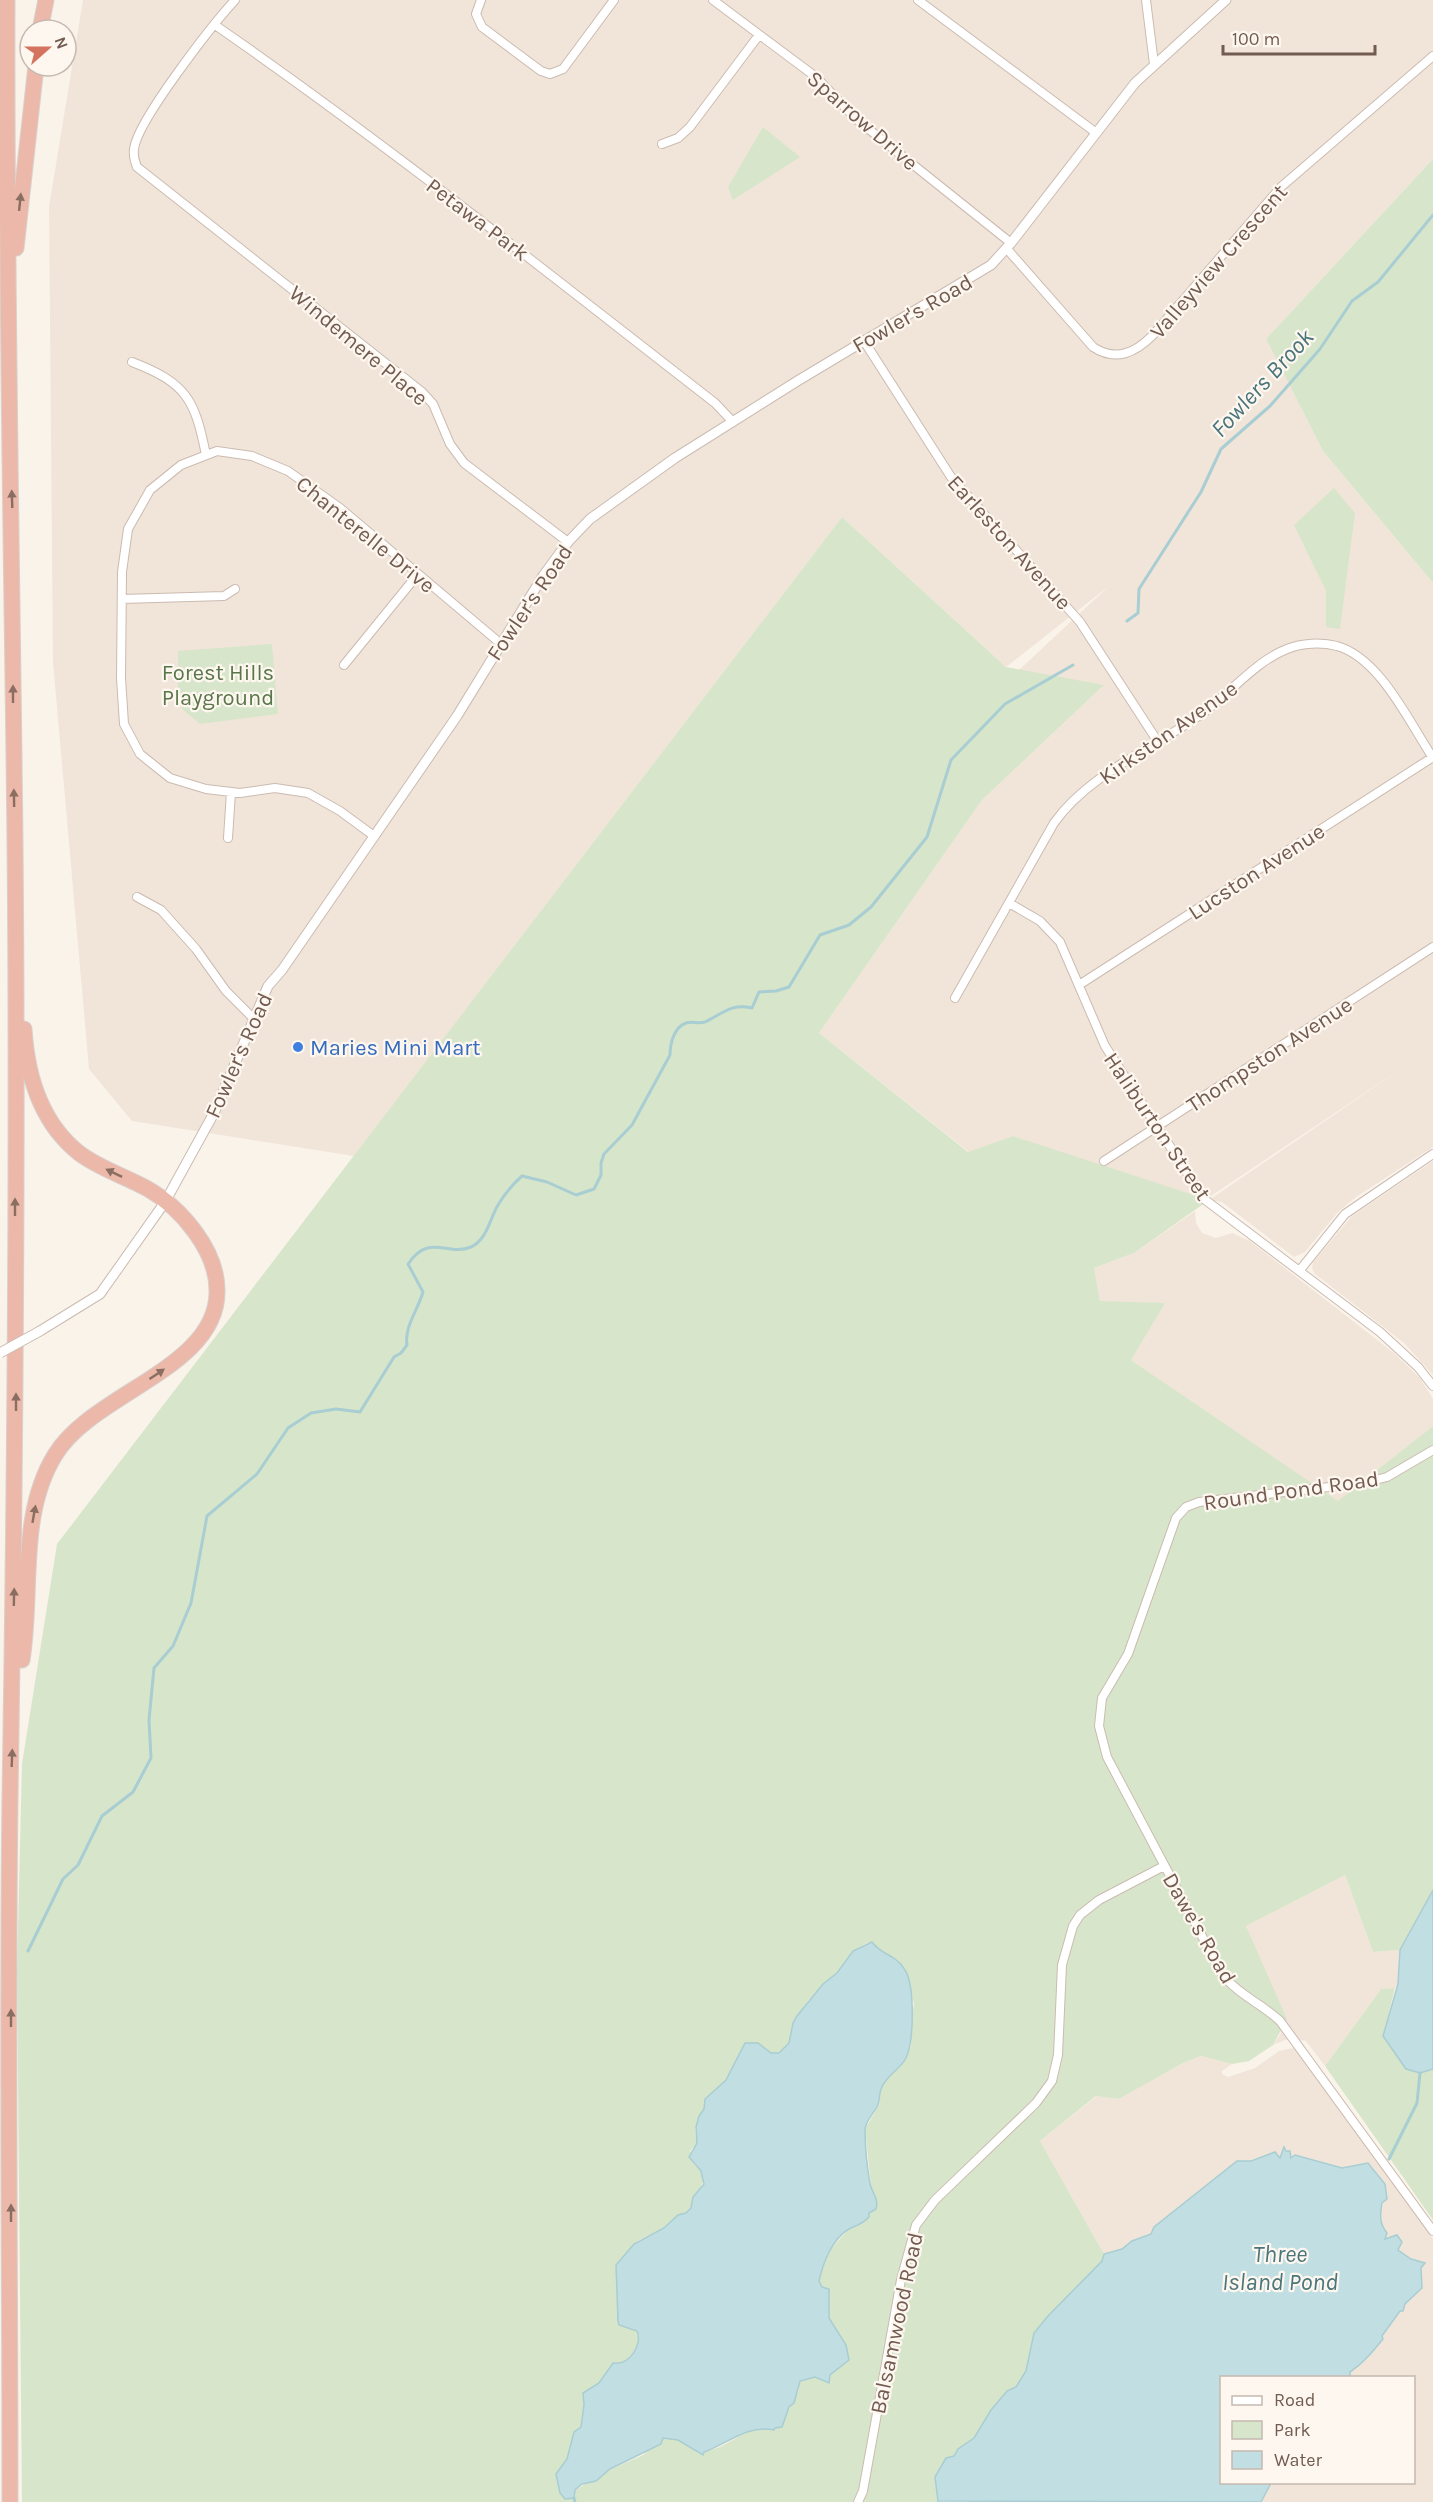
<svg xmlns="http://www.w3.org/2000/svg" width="1433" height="2502" font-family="Karla,sans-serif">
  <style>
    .residential { fill: #f1e5d9 }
    .green { fill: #d7e6ca; fill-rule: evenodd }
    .water { fill: #c1dee2; stroke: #a8cdd2; stroke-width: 1.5 }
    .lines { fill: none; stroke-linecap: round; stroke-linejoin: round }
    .stream { stroke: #a8cdd2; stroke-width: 3 }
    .minor-casing { stroke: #cbbbb1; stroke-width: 10 }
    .tertiary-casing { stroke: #cbbbb1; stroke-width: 11 }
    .motorway-casing { stroke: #d8d1ce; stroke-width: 17 }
    .minor { stroke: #fff; stroke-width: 8 }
    .tertiary { stroke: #fff; stroke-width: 9 }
    .motorway { stroke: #ecb8a9; stroke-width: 15 }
    .tertiary-bridge-casing { stroke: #cbbbb1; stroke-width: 11; stroke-linecap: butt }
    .tertiary-bridge { stroke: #fff; stroke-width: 9 }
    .oneway { fill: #8a6e62 }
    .shop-dot { fill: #3f7fe0; stroke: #fdf7f0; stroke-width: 2 }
    .labels { text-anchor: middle; stroke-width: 4.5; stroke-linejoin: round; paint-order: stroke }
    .street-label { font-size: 22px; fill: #725b50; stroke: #fdf7f0 }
    .park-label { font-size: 22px; fill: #59764a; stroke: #fdf7f0 }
    .shop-label { font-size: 22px; fill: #366cbe; stroke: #fdf7f0; text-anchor: start }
    .water-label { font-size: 24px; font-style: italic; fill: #49757b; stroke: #fdf7f0 }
  </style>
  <rect width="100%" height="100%" fill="#faf3ea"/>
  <path class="residential" d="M83,0h1350v159l-167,180 57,112 110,132v564l-77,50 -18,15 -33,40 -11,5 -72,-55 -13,-2 195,-133 -202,135 -189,-66 -44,16 -150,-119 163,-233 121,-114 -84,-16 90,-84 -103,81 -164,-150 -488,639 -222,-35 -43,-52 -36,-407 -4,-455z
    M1433,1161v214l-29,-32 -89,-69 -3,-5 1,-7 39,-46z
    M1195,1211l1,12 6,10 14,5 16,-5 18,8 144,112 26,25 13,21v27l-95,76 -207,-142 -31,-58 -6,-34 40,-15z
    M1345,1875l28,77 27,-2 -2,34 -3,4 -14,1 -56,77 -19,-25 -16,-3 -17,7 8,-12 -35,-107z
    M1293,2048l12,7 128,184v263h-172l10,-19 143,-1v-104l-64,-1v-5l18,-14 37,-54 17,-16 -1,-21 3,-4 -13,-4 -26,-20 -5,-25 6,-20 -11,-24 -7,-7 -26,5 -46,-13 -5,4 -8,-5 -3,4 -5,-6 -41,13 -79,62 -4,7 -19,7 -10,8 -18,5 -64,-113 57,-45 22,3 64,-36 18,-7 31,8 -10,7v3l6,3 27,-9 24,-17z"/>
  <path class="green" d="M763,127l37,30 -67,43 -5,-13z
    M1433,159v424l-110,-132 -57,-112z
    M1334,488l21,25 -15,116 -14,-2v-36l-32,-66z
    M842,517l164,150 98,18 -122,115 -163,233 149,119 45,-16 196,64 -75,53 -40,15 6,33 65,2 -34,57 207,141 95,-75v464l-33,60 -27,2 -28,-77 -99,51 41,93 -14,26 -24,16 -17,3 -31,-8 -18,7 -64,36 -23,-3 -56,45 64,113 -2,7 -29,30 -43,58 -4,22 -10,17 -25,21 -17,29 -16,11 -4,7 -8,2 -11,19 4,25h-917l-5,-530 5,-208 35,-220zM867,1943l31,17 7,10 9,34 -4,21 1,21 -4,9 -6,11 -16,14 -5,9 -1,16 -14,24 6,57 -2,27c-27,22 -43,34 -50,69l8,10 2,26 17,32 -1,13 -15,12 -1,8c-9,-7 -20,-8 -29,-2l-2,11 -18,34 -33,6 -27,15 -16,5 -1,3 -25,-15 -15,-2 -2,6c-9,1 -13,8 -20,12 -27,12 -54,23 -76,43l-5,-6 -1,-23 8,-11 7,-27 7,-5 4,-35 14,-9 14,-19 16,-3 10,-17 -2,-13 -18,-6 -1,-4 -2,-56 23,-25 25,-12 14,-13 8,-2 5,-5 13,-28 -3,-9 -7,-7 -4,-13 7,-8 -2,-14 9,-20 1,-10 21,-19 13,-25 22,-8 10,6h8l10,-10 4,-20 15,-22 15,-17 14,-11 16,-22z
    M272,644l6,70 -78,10 -18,-15 -4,-22v-36z
    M1395,1988l-11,44 1,9 4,1 9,16 22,15 13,-4v151l-108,-154 56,-77z"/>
  <path class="water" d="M1433,1890v179l-13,4 -14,-4 -23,-33 15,-52 2,-34z
    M872,1942c9,13 25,13 33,28 10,16 9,71 1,88 -6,12 -20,17 -25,31 -2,5 -1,12 -4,18 -4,7 -12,15 -12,23 0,16 2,36 5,54 2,9 9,14 6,25l-7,4v4c-6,7 -12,8 -20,12 -17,10 -26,34 -30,52l3,6 7,2v29l17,27 3,15 -19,15 -1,8 -14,-6 -15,4 -6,22 -5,4 -7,20 -7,1 -1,2c-26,-6 -47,14 -70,22l-1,3 -25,-15 -15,-2 -2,6 -51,25 -14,12 -14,3 -7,6 -1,8 -9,1 -5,-6 -4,-19 11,-15 7,-27 7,-5 3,-22 -1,-12 16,-10 14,-20c16,3 30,-18 24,-32l-18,-6 -1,-4 -2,-56 18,-21 30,-16 14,-13 8,-2 5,-5 2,-11 11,-13 -3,-13 -12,-14 8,-14 -1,-16 3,-11 5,-7 1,-10 21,-19 19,-37h13l13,10h8l10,-10 4,-20 4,-7 26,-32 14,-11 16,-22z
    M1284,2147l2,4h4l1,7 4,-3 47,13 26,-5 17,21 2,15 -5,4c-2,12 -3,20 5,30l-2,6 12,-4 5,7 -4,8 13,9 14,4 -4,5 1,20 -17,16 -2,7h-3l-18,25 1,3c-10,12 -19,24 -33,33v5l-128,1v104l49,1 -10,19 -323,-1 -3,-24 11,-19 8,-2 4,-7 16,-11 17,-28 16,-19 9,-4 10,-16 8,-38 14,-17 54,-55 2,-7 18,-5 10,-8 19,-7 3,-7 83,-66h14l24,-9 5,6z"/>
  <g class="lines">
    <path class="stream" d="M1127,621l11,-8 1,-24 62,-97 20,-43 49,-43 50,-57 32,-48 26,-19 55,-67
      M28,1951l35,-72 15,-14 24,-49 31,-24 18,-34 -2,-38 5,-52 19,-22 18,-43 16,-87 50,-42 31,-46 23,-15 25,-4 24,3 34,-55 7,-4 6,-8c-3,-18 11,-35 16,-53l-15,-28c22,-32 39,-7 63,-17 16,-7 19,-29 27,-42 6,-10 16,-22 24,-29l25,6 29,13 18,-6 7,-14v-12l3,-9 28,-29 38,-70c0,-11 4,-28 16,-32 6,-2 12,1 19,-1 17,-8 26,-19 47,-14l7,-16 17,-1 13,-4 31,-52 29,-10 22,-18 56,-70 24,-77 54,-56 68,-39
      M1389,2159l28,-56 3,-30
      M574,2498l1,4"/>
    <g class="minor-casing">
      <path id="minor" d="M235,0c-22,24 -98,121 -101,149 -1,7 1,13 3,18l285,225 11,12 17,40 14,19 104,79
        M481,0l-5,14 6,13 59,44 9,3 13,-5 51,-69
        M713,0l103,77 40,42 155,124
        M918,0l177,132
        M1146,0l8,64
        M215,25c172,119 335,250 500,378l18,19
        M662,144l16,-6 12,-11 69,-92
        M1007,249l86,98c23,15 42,6 60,-12l128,-148 152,-131
        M864,341l87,136 129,145 78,120
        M132,362c55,21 63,38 74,93
        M122,599l102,-3 11,-7
        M344,665l74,-91
        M374,836l-34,-25 -32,-18 -33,-5 -35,5 -34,-4 -36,-11 -30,-24 -16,-30 -3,-46 1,-106 6,-43 22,-39 31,-25 36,-14 35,5 36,15 52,37 160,135
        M228,838l3,-46
        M137,897l24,13 35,39 30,42 27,27
        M1009,903l31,18 20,21 45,104 99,153 176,133 38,35 15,19
        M1079,985l354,-228
        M955,998l99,-175c35,-49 98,-74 146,-108 29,-20 54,-53 87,-66 15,-6 34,-7 50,-3 43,12 72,76 96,112
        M1104,1161l329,-214
        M1300,1270l45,-56 88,-60
        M1433,1450l-46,27 -23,6 -165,19 -13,5 -10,11 -48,136 -26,44 -3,28 8,31 114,215c15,22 40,31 59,49l153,210
        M858,2502l5,-11 38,-211 15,-55 19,-25 101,-97 16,-22 6,-26 4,-90 11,-39 7,-11 19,-15 65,-34"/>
    </g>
    <g class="tertiary-casing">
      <path id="tertiary" d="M40,1331l60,-37 65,-92 49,-89 54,-127 14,-16 175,-254 86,-140 25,-34 22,-23 85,-61 124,-78 192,-115 20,-22 124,-160 91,-83"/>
    </g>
    <g class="motorway-casing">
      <path id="motorway" d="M7,0c-1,281 5,562 8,842 3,319 0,637 -5,956 -3,234 0,469 0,704
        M40,30l6,-30
        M16,248l20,-182
        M22,1660c11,-67 -4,-145 33,-205 37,-62 164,-87 162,-165 0,-40 -36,-82 -69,-101 -23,-13 -48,-20 -69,-36 -39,-31 -52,-77 -55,-124"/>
    </g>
    <use href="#minor" class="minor"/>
    <use href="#tertiary" class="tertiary"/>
    <use href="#motorway" class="motorway"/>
    <g class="tertiary-bridge-casing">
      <path id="tertiary-bridge" d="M0,1353l40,-22"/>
    </g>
    <use href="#tertiary-bridge" class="tertiary-bridge"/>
  </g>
  <defs><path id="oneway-solid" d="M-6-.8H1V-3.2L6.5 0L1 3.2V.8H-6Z" transform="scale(1.5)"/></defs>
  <g class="oneway">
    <use href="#oneway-solid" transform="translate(20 202) rotate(-84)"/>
    <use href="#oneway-solid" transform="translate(12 499) rotate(-92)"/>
    <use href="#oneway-solid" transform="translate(13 694) rotate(-90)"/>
    <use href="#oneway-solid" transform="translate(14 798) rotate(-91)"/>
    <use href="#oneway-solid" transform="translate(114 1173) rotate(-154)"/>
    <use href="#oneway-solid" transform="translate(15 1207) rotate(-90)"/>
    <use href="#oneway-solid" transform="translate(157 1374) rotate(-34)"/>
    <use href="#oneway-solid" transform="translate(16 1402) rotate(-90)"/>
    <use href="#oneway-solid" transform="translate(34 1514) rotate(-80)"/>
    <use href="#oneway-solid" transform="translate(14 1597) rotate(-89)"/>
    <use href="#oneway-solid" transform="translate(12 1758) rotate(-88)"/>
    <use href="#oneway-solid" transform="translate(11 2018) rotate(-90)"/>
    <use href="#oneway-solid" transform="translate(11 2213) rotate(-90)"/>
  </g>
  <circle class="shop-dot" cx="298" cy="1047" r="6"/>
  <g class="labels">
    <g class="street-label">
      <text transform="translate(863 120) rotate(41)" y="8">Sparrow Drive</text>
      <text transform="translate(478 219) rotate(37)" y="8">Petawa Park</text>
      <text transform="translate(1218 261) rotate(-49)" y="8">Valleyview Crescent</text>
      <text transform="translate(912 313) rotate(-30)" y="8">Fowler's Road</text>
      <text transform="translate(359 345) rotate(40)" y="8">Windemere Place</text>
      <text transform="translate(366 534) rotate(39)" y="8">Chanterelle Drive</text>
      <text transform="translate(1010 542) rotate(48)" y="8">Earleston Avenue</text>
      <text transform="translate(529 602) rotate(-56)" y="8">Fowler's Road</text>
      <text transform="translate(1168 732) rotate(-35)" y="8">Kirkston Avenue</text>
      <text transform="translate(1256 871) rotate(-33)" y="8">Lucston Avenue</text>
      <text transform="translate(1269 1054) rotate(-33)" y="8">Thompston Avenue</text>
      <text transform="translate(238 1055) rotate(-66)" y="8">Fowler's Road</text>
      <text transform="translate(1158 1126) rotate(56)" y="8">Haliburton Street</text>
      <text transform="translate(1291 1490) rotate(-8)" y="8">Round Pond Road</text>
      <text transform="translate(1200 1928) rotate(60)" y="8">Dawe's Road</text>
      <text transform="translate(896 2323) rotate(-78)" y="8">Balsamwood Road</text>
    </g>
    <g class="park-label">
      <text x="218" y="680">Forest Hills<tspan x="218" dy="25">Playground</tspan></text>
    </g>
    <g class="shop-label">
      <text x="310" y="1055">Maries Mini Mart</text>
    </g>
    <g class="water-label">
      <text transform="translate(1262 383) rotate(-47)" y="8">Fowlers Brook</text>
      <text x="1280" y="2262">Three<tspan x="1280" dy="28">Island Pond</tspan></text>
    </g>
  </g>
  <rect x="1220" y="2376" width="195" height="108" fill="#fdf7f0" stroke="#c5b9b0" stroke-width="1.5"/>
  <rect x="1232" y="2396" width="30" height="9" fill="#ffffff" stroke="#c5b9b0" stroke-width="1.5"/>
  <text x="1274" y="2406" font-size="18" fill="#725b50">Road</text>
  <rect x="1232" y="2421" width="30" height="18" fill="#d7e6ca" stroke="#c5b9b0" stroke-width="1.5"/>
  <text x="1274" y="2436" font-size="18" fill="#725b50">Park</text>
  <rect x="1232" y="2451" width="30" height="18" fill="#c1dee2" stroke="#c5b9b0" stroke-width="1.5"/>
  <text x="1274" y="2466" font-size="18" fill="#725b50">Water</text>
  <g transform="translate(48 48) rotate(69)"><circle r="28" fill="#fdf7f0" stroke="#c5b9b0" stroke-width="1.5"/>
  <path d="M0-4.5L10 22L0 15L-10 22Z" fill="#d4745f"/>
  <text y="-9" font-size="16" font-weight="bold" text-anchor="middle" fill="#725b50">N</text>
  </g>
  <path d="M1223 45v9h152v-9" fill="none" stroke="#725b50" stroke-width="3"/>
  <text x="1232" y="45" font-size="18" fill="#725b50" stroke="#fdf7f0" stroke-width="4.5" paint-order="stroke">100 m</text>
</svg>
